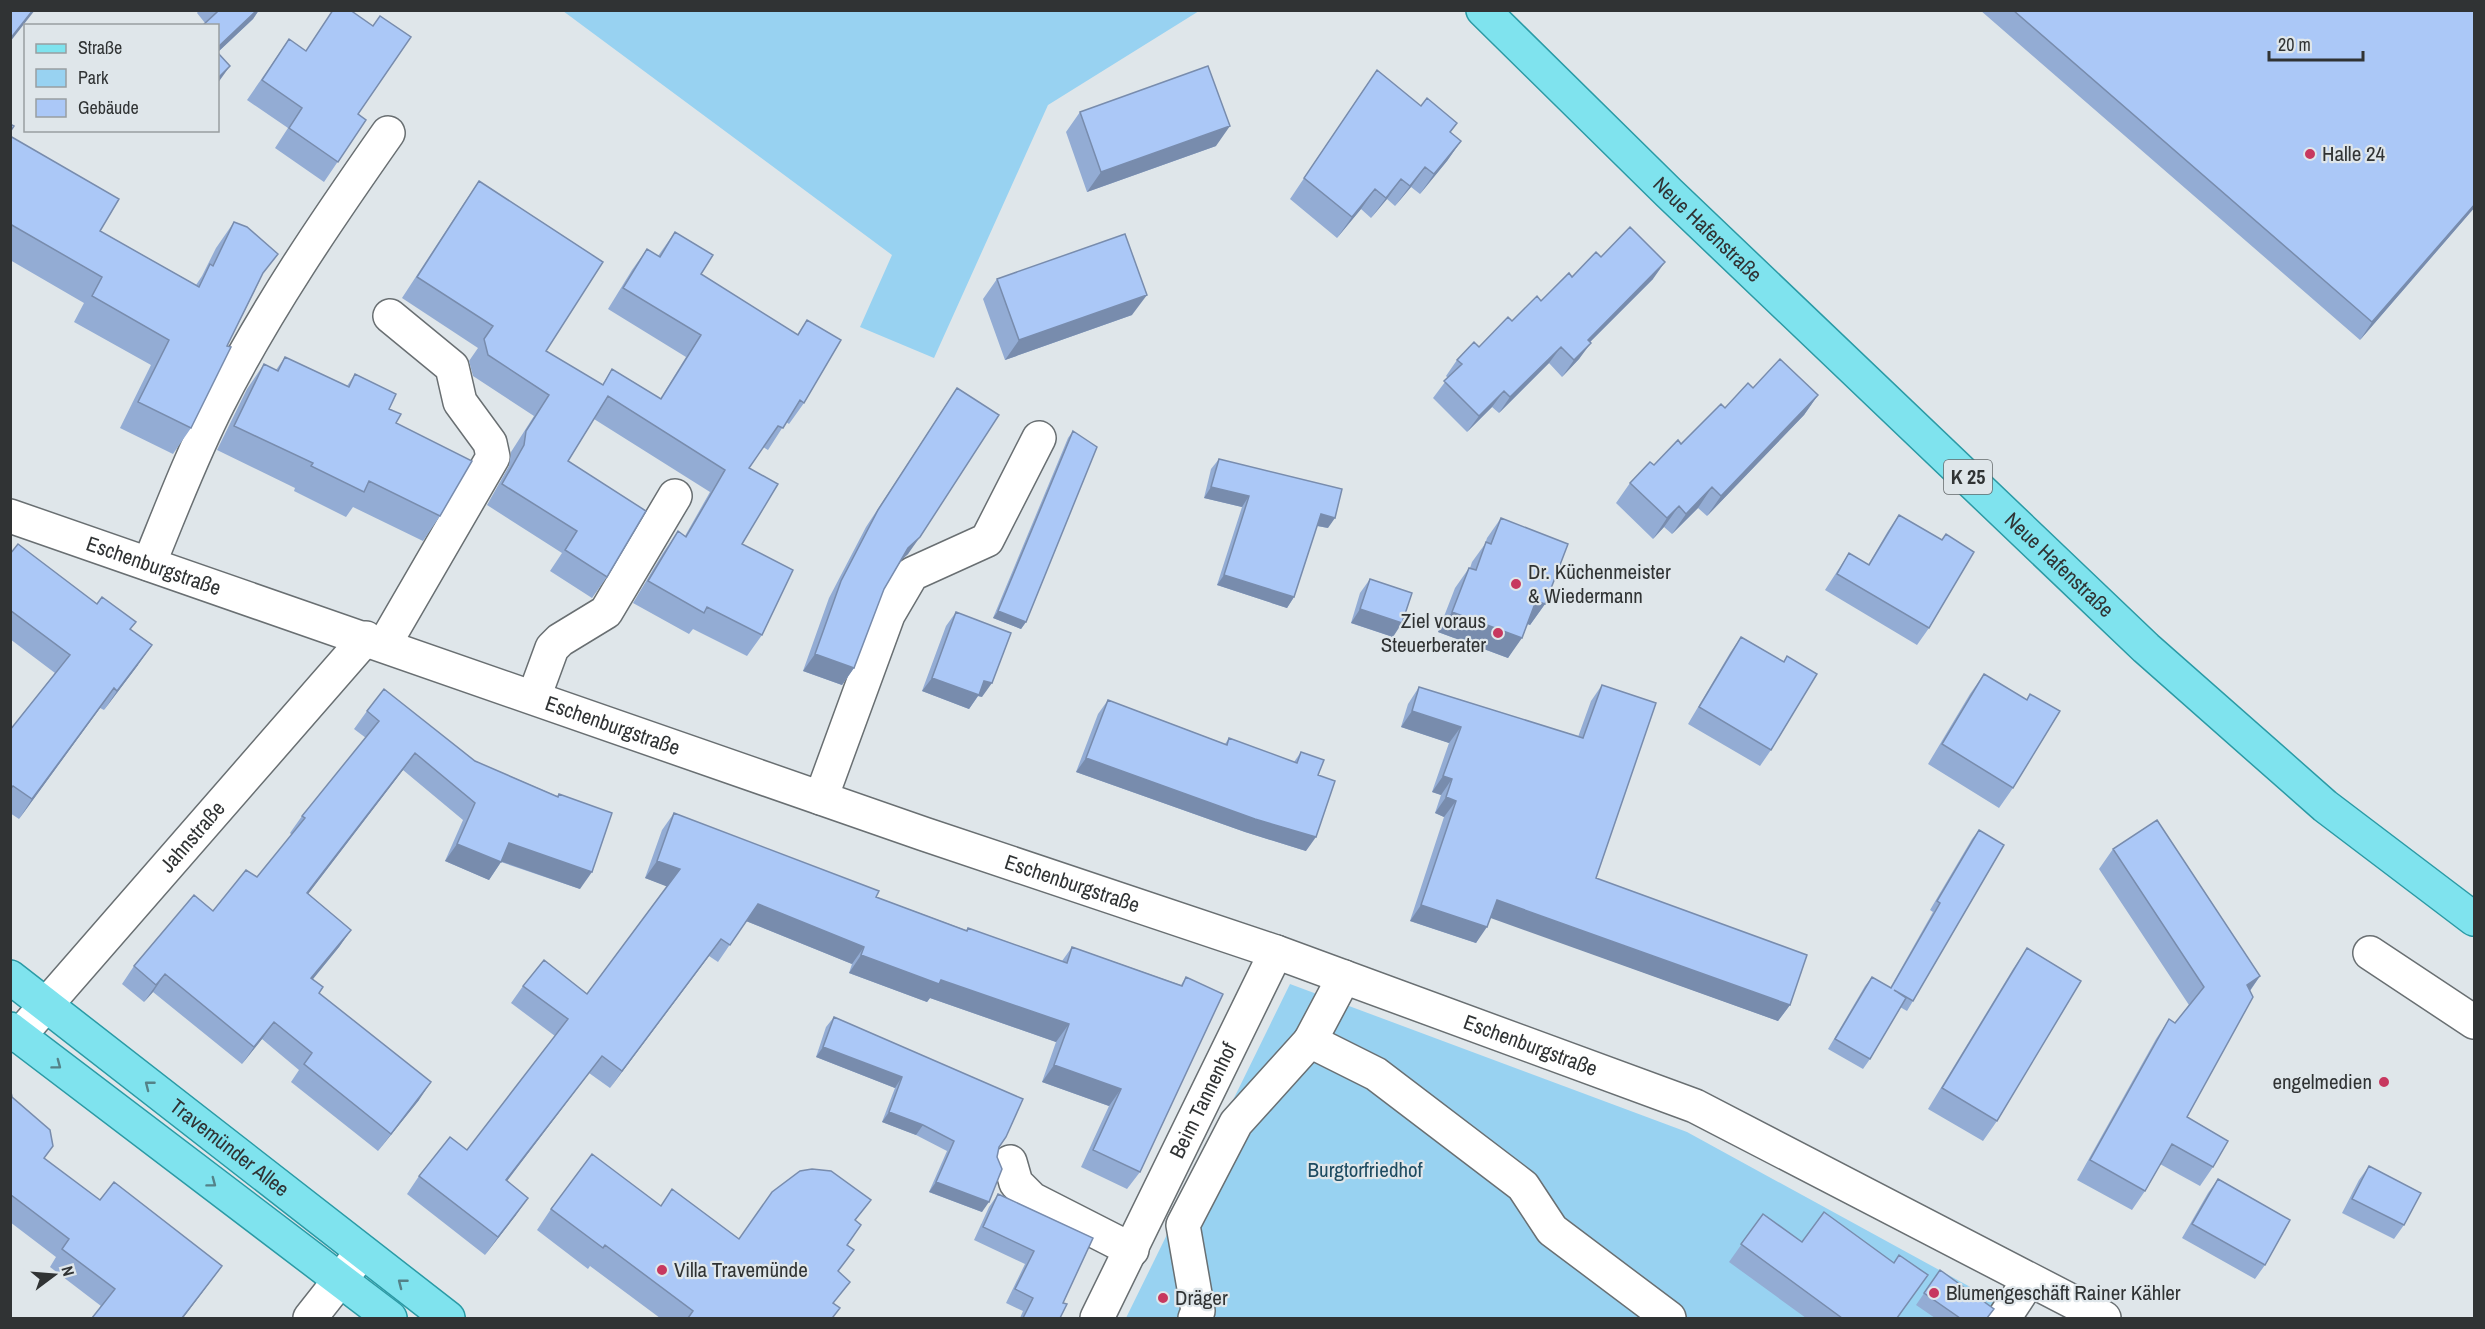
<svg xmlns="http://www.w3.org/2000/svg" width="2485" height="1329" font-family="'Archivo Narrow',sans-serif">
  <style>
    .green { fill: #98d2f1 }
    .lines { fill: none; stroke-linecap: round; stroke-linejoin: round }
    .minor-casing { stroke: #696f72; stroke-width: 36 }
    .major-casing { stroke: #2b9aa5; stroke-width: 36 }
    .minor { stroke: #fff; stroke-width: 33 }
    .major { stroke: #7fe3ee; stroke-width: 33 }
    .wall { fill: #93acd4 }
    .shaded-wall { fill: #788cad }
    .building { fill: #abc8f7; stroke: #788cad; stroke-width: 1.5 }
    .oneway { stroke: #548288 }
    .poi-dot { fill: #c7385f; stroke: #dfe6ea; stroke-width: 2 }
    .labels { text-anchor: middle; stroke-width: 4.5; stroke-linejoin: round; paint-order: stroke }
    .shield { fill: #dfe6ea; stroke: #64696b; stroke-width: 1.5 }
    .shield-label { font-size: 20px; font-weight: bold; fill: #303334 }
    .poi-label { font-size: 21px; fill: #303334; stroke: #dfe6ea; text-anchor: start }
    .street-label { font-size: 21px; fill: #303334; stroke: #dfe6ea }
    .park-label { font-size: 21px; fill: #1d4b61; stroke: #dfe6ea }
  </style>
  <rect width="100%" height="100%" fill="#dfe6ea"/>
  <path class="green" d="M563,11h636l-151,94 -114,253 -74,-31 32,-72z
    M1290,984l397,148 340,186h-901z"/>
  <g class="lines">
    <g class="minor-casing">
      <g id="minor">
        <path id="s1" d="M10,516l914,318 352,118 419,154 409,212"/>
        <path d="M149,564c22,-54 43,-109 69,-160 48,-95 109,-184 170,-271"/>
        <path d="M384,645l109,-188 -3,-14 -30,-41 -8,-35 -62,-51"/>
        <path d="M534,697l18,-49 8,-8 46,-28 69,-116"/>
        <path d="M821,798l67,-183 24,-41 75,-34 52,-102"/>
        <path d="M2370,953l104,69"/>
        <path id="s2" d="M19,1036l347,-398"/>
        <path d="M1310,1041l34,-64"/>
        <path d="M1010,1162l6,21 16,16 100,51"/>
        <path d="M310,1318l52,-66"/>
        <path id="s3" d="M1097,1318l179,-366"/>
        <path d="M1195,1318l3,-7 -15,-86 53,-102 74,-82 66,33 147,112 29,44 117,88"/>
        <path d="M2004,1318l25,-38"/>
      </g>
    </g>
    <g class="major-casing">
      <g id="major">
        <path id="s4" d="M1483,10l186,183 477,455 179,158 149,113"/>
        <path id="s5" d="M10,977l438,341"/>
        <path d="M10,1029l380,289"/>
      </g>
    </g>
    <use href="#minor" class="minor"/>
    <use href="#major" class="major"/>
  </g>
  <path class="wall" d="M199,10h60l-6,9 -35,33v-26l-13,-3 -8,-10z
    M1980,10h495v197l-115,133z
    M289,39l69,75 8,6 -42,62 -49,-34 13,-20 -41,-28z
    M1377,70l84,71 -14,20 -27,33 -9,-7 -16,19 -8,-7 -16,19 -10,-9 -24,29 -47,-39z
    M1080,112l136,34 -129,46 -21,-60z
    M10,136l90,95 96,54 6,-9 14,-28 18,-26 26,58 -33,66 -36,82 -18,26 -53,-26 31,-63 -77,-43 10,-19 -74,-43z
    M479,181l67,170 56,34 10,-16 48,30 26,-42 -78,-48 24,-39 15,-21 11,7 17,-24 26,42 96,61 10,-15 -3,83 -15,21 -3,-2 -18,28 -5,-3 -14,21 -7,76 20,91 -15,21 -54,-27 -4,5 -56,-31 30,-50 15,-22 7,5 25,-44 -116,-73 -26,42 39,116 -15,21 -42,-27 12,-18 -75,-48 22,-39 2,-14 23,-36 -61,-40 -4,-15 9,-13 -76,-50 62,-95z
    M1601,257l52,22 -63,63 -11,17 -17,18 -13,-14 -50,50 -7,-6 -25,25 -34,-34 15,-20 -2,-2 11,-16 22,-13 93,-70z
    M997,279l135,36 -127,45 -22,-61z
    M285,357l62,29 8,-12 34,35 51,107 -17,25 -70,-34 -7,10 -52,-26 1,-3 -78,-38 30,-61 17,-25 12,6z
    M957,388l-49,166 -8,7 -16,28 -30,79 -12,17 -39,-14 26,-73 37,-71z
    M1753,388l65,7 -14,20 -97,101 -9,-8 -26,26 -8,-7 -11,12 -37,-36 14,-20 51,-39 44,-36z
    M1073,431l-47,191 -5,7 -28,-11 75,-180z
    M1219,459l109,69 -11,-2 -23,71 -7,11 -70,-23 25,-78 -38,-9 7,-29z
    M1899,515l30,113 -12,17 -92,-55 24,-37 19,12 20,-34z
    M1501,518l44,86 -15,21 -3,-1 -19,34 -70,-26 17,-44 14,-20h1l2,-6 13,-18 2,-6z
    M10,554l87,50 39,18 -6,8 8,35 -34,45 -4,-2 -81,111 -9,-6v-83l45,-57 -45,-34z
    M1370,579l23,58 -42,-14 9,-30z
    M956,612l26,85 -4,-1 -9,13 -47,-18 24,-65z
    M1741,637l42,25 4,-6 -16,94 -11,16 -72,-42 42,-71z
    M1984,674l42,26 4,-6 -17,94 -14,20 -71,-44 42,-70z
    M1602,685l-6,193 194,127 -12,16 -287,-104 -15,26 -66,-22 34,-104 -9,-4 6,-18 -9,-3 17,-49 -48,-16 7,-23 11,-17 159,50 13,-36z
    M1108,700l117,44 4,-6 65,24 7,-10 5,99 -61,-19 -169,-60 22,-58z
    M367,711l108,50 82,35 2,-2 21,95 -79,-27 -12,18 -44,-19 18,-41 -60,-50 -95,124 43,36 -12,17 -26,32 6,14 100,107 -41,51 -87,-69 8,-12 -37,-31 -20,25 -89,-72 -9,10 -22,-18 12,-18 79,-55 44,-34 35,-42 -2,-2 12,-17 64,-78 -12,-9z
    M674,813l202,84 90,33 2,-2 94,33 10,-14 109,38 5,-8 -46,195 -13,17 -46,-22 28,-61 -67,-24 14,-40 -126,-44 -3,4 -78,-29 3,-9 -106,-43 -28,41 -9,-6 -99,132 -21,-15 -82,108 9,34 -31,40 -78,-61 12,-18 48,-26 88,-114 -44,-33 12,-17 64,8 80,-108 -22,-8 17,-48z
    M1979,830l-66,171 -6,10 -7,-4 -30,52 -7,10 -35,-20 37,-63 7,-9 18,11 43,-76 -3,-2 42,-71z
    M2113,849l147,127 -10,15 -63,126 26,50 -13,19 -40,-22 -15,27 -13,19 -55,-30 79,-141 13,-20 6,4 14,-18 -90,-136z
    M2027,948l-30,173 -14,20 -55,-32 85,-140z
    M834,1017l165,130 -17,65 -53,-20 18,-41 -31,-16 -34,-13 13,-34 -79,-31 10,-30z
    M10,1087l2,10 32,62 56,41 122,66 -39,52h-91l9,-12 -51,-39 6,-10 -46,-35z
    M2369,1166l35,59 -10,14 -52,-26 17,-33z
    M2218,1179l47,86 -10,14 -73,-41 26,-45z
    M998,1194l95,44 -30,65 -3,15h-40l3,-7 -17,-8 19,-39 -51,-24 15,-33z
    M661,1206l78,33 117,-18 -18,51 -4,32 -1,13 2,1h-175l-70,-52 -2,3 -51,-39 14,-21z
    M1763,1214l39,28 95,76h-91l-77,-56z
    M1940,1270l47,48h-52l-19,-13z"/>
  <path class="shaded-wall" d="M33,10h2l-25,32v-3z
    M257,10h2l-6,9 -35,33v-5z
    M230,66l-10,14 -2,3v-5z
    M1230,126l-14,20 -129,46 14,-20z
    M1461,141l-14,20 -27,33 14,-20z
    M1425,167l-14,20 -16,19 15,-20z
    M1401,179l-14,20 -16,19 15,-20z
    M1375,189l-14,20 -24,29 15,-21z
    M2475,204v3l-115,133 12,-18z
    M1665,262l-12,17 -77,77 12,-16z
    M1147,295l-15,20 -127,45 14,-20z
    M1591,343l-12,16 -17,18 12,-17z
    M1561,347l-12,16 -50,50 11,-16z
    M1504,391l-12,16 -25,25 12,-16z
    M1818,395l-14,20 -97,101 14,-20z
    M1211,487l38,9 -7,11 -38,-9z
    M1712,487l-14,21 -26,26 14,-20z
    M1679,506l-15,21 -11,12 14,-21z
    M1321,514l14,4 -7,10 -15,-3z
    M920,537l-12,17 -12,11 12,-17z
    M1224,575l70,22 -7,11 -70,-23z
    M1536,601l9,3 -15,21 -8,-4z
    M1360,609l42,14 -9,14 -42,-14z
    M998,611l28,11 -5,7 -28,-11z
    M1452,612l70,26 -14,20 -70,-26z
    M152,645l-14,20 -34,45 13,-19z
    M815,654l39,14 -12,17 -39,-14z
    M932,678l52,3 8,2 -10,14 -4,-1 -9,13 -47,-18z
    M114,688l-14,20 -81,111 13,-20z
    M1412,711l49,16 -12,16 -48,-16z
    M415,753l-12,17 -108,141 12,-18z
    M1086,758l230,79 -10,14 -61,-19 -169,-60z
    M1443,776l9,3 -11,16 -9,-3z
    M1446,797l10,4 -12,16 -9,-4z
    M509,843l83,29 -12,17 -83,-29z
    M457,844l44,18 -12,18 -44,-19z
    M657,861l23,8 -12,18 -23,-9z
    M1497,900l293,105 -12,16 -293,-105z
    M758,904l106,43 -12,17 -106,-43z
    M1421,905l66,22 -11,16 -66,-22z
    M351,930l-12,17 -40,49 12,-18z
    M721,939l-12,17 -99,132 12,-17z
    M861,955l80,25 128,44 -13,18 -126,-44 -3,4 -78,-29z
    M165,974l-12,18 -9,10 12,-17z
    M2260,976l-14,20 1,-11z
    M274,1022l-12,17 -20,25 12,-17z
    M823,1047l79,30 -7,11 -79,-31z
    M602,1056l-13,17 -95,125 12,-18z
    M1054,1065l67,24 -12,17 -67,-24z
    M431,1082l-12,18 -41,51 13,-17z
    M889,1112l34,13 -7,10 -34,-13z
    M936,1182l53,20 -7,10 -53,-20z
    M528,1198l-12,17 -31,40 13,-18z
    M222,1266l-39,52h-1z"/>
  <path class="building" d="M10,10h23l-23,29z
    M216,10h41l-39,37v-21h-16l15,-14z
    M333,10h17l23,16 7,-10 31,21 -53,77 8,6 -28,42 -49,-34 13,-20 -40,-28 27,-41 17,12z
    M2013,10h462v194l-103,118z
    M218,53l12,13 -12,12z
    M1208,66l22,60 -129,46 -21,-60z
    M1377,70l44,36 6,-8 30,25 -7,9 11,9 -27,33 -9,-7 -15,19 -9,-7 -15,19 -11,-9 -23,28 -48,-39z
    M10,124l4,2 -4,6z
    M10,136l109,63 -19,32 99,56 11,-23 3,2 21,-44 13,5 31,27 -15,19 -36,73 4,1 -40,81 -53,-26 31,-62 -77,-44 10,-19 -92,-53z
    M479,181l124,81 -57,89 57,34 9,-16 49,30 40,-64 -78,-47 24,-39 13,8 15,-25 38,23 -12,19 97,61 9,-15 34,20 -37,63 -4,-3 -17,28 -5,-2 -29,42 29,16 -36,60 51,26 -31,65 -55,-28 -3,6 -56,-32 30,-50 8,6 39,-67 -117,-74 -40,65 78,50 -39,66 -42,-27 12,-19 -75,-47 22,-39 2,-14 23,-36 -61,-40 -4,-16 9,-13 -76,-49z
    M1630,227l35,35 -77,78 3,3 -17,17 -13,-13 -51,50 -6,-6 -25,25 -35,-35 18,-17 -5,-4 17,-18 5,5 29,-30 4,4 25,-25 4,5 28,-28 3,4 24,-25 5,5z
    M1125,234l22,61 -128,45 -22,-61z
    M285,357l64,30 6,-13 41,20 -7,15 12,5 -5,9 76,38 -32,55 -71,-35 -5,11 -53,-26 2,-3 -79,-37 30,-62 14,7z
    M1780,359l38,36 -97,101 -9,-9 -26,27 -7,-8 -12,12 -37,-35 20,-21 4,3 24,-25 3,4 40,-40 4,4 23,-25 5,5z
    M957,388l42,27 -79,122 -12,11 -24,41 -30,79 -39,-14 26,-73 37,-71z
    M1073,431l24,16 -71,175 -28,-11z
    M1219,459l123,30 -7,29 -14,-4 -27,83 -70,-22 25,-79 -38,-9z
    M1899,515l43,25 4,-6 28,18 -45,76 -92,-54 12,-21 20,12z
    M1501,518l67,26 -23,60 -9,-3 -14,37 -70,-26 17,-44 7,2 10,-28 5,2z
    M18,544l79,60 5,-7 34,25 -6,7 22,16 -35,46 -3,-3 -82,111 -19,-13 -3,3v-59l60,-75 -60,-45v-56z
    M1370,579l42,14 -10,30 -42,-14z
    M956,612l55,21 -19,50 -8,-2 -5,14 -47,-17z
    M1741,637l43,25 3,-6 30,18 -46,76 -72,-43z
    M1984,674l43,26 3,-6 30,17 -47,77 -71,-44z
    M1602,685l54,18 -60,175 211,77 -17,50 -293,-105 -10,27 -66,-22 35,-104 -10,-4 6,-18 -9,-3 18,-49 -49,-16 7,-24 164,51z
    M384,689l91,72 83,36 1,-3 53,19 -20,59 -83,-29 -8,19 -44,-18 18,-41 -60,-50 -108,140 44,37 -40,48 12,9 -4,6 112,89 -40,52 -87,-70 8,-11 -38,-31 -20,25 -89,-73 -9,11 -22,-19 60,-71 19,16 33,-41 11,7 48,-59 -3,-2 77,-95 -12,-10z
    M1108,700l119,45 2,-7 68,25 4,-11 23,8 -6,15 17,6 -19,56 -61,-18 -169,-61z
    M674,813l205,78 -3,6 91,34 1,-3 99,35 5,-16 110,39 4,-9 37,17 -83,178 -47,-22 28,-61 -67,-24 15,-41 -128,-44 -2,4 -78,-29 3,-8 -106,-43 -28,41 -9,-6 -99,132 -20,-15 -96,124 22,18 -30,39 -79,-61 31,-39 17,13 101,-131 -45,-33 21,-26 43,34 93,-125 -23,-8z
    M2157,820l103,156 -13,9 6,12 -66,120 41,24 -15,26 -41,-23 -27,47 -55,-31 79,-141 6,4 29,-36 -91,-138z
    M1979,830l25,15 -91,156 -19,-11 12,8 -36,61 -35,-20 37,-62 19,11 49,-85 -3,-2z
    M2027,948l54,33 -84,140 -55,-33z
    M834,1017l189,82 -17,38 -7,10 -2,10 5,12 -13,33 -53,-20 18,-41 -31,-16 -34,-13 13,-35 -79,-30z
    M10,1087l2,10 38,33 3,16 -9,12 56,42 14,-18 108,84 -40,52h-90l23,-29 -53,-40 7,-10 -58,-44 -1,1z
    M592,1154l69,52 11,-17 67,50 33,-47 28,-21 12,-2 19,2 40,29 -16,20 6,5 -14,20 7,5 -16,21 12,11 -17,21 7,5 -7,9 2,1h-147l5,-7 -88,-66 -2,3 -52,-39z
    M2369,1166l52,27 -17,32 -52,-26z
    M2218,1179l72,41 -25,45 -73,-41z
    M998,1194l95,44 -30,65 4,1 -7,14h-37l10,-20 -18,-9 19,-38 -51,-24z
    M1824,1212l70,51 5,-8 29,20 -31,43h-55l-101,-74 22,-30 39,28z
    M1940,1270l54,39 -7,9h-27l-36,-25z"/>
  <defs><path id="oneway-chevron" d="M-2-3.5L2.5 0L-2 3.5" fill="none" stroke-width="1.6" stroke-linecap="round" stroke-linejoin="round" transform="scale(1.5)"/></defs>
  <g class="oneway">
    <use href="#oneway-chevron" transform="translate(57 1065) rotate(37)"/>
    <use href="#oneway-chevron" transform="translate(149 1085) rotate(-142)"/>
    <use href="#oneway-chevron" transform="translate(212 1183) rotate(37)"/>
    <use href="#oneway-chevron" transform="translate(402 1283) rotate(-142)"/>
  </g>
  <g class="poi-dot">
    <circle cx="2310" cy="154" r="6"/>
    <circle cx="1516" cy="584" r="6"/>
    <circle cx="1498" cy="633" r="6"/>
    <circle cx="2384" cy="1082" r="6"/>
    <circle cx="662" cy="1270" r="6"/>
    <circle cx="1934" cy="1293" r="6"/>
    <circle cx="1163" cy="1298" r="6"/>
  </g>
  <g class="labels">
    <rect class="shield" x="1944" y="460" width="48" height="34" rx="4.5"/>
    <g class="shield-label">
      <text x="1968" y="484">K 25</text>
    </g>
    <g class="poi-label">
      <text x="2322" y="161">Halle 24</text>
      <text x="1528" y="579">Dr. Küchenmeister<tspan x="1528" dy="24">&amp; Wiedermann</tspan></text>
      <text x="1486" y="628" text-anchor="end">Ziel voraus<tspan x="1486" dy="24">Steuerberater</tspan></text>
      <text x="2372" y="1089" text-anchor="end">engelmedien</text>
      <text x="674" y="1277">Villa Travemünde</text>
      <text x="1946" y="1300">Blumengeschäft Rainer Kähler</text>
      <text x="1175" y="1305">Dräger</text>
    </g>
    <g class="street-label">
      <text dy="7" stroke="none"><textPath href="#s4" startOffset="314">Neue Hafenstraße</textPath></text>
      <text dy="7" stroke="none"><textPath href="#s4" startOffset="800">Neue Hafenstraße</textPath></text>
      <text dy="7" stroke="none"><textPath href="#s1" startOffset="152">Eschenburgstraße</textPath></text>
      <text dy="7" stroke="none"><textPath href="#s1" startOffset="638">Eschenburgstraße</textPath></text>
      <text dy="7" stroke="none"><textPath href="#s2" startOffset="264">Jahnstraße</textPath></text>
      <text dy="7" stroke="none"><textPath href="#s1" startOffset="1124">Eschenburgstraße</textPath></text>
      <text dy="7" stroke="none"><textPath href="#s1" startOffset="1610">Eschenburgstraße</textPath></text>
      <text dy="7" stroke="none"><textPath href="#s3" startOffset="242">Beim Tannenhof</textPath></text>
      <text dy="7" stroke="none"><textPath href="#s5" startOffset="278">Travemünder Allee</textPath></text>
    </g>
    <g class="park-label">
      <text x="1365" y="1177">Burgtorfriedhof</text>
    </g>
  </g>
  <rect width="2485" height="1329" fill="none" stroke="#303334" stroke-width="24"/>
  <rect x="24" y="24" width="195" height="108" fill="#dfe6ea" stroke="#999ea1" stroke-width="1.5"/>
  <rect x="36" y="44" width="30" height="9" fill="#7fe3ee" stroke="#999ea1" stroke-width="1.5"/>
  <text x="78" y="54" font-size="18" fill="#303334">Straße</text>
  <rect x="36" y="69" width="30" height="18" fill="#98d2f1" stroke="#999ea1" stroke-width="1.5"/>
  <text x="78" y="84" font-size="18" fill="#303334">Park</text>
  <rect x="36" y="99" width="30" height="18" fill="#abc8f7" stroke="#999ea1" stroke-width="1.5"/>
  <text x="78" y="114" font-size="18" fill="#303334">Gebäude</text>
  <g transform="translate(54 1275) rotate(74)" stroke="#dfe6ea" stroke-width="4.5" paint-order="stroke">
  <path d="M0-4.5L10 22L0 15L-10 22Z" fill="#303334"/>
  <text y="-9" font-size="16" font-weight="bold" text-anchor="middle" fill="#303334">N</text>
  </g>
  <path d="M2269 51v9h94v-9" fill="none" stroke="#303334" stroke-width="3"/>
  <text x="2278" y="51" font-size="18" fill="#303334" stroke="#dfe6ea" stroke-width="4.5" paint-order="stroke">20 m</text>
</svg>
